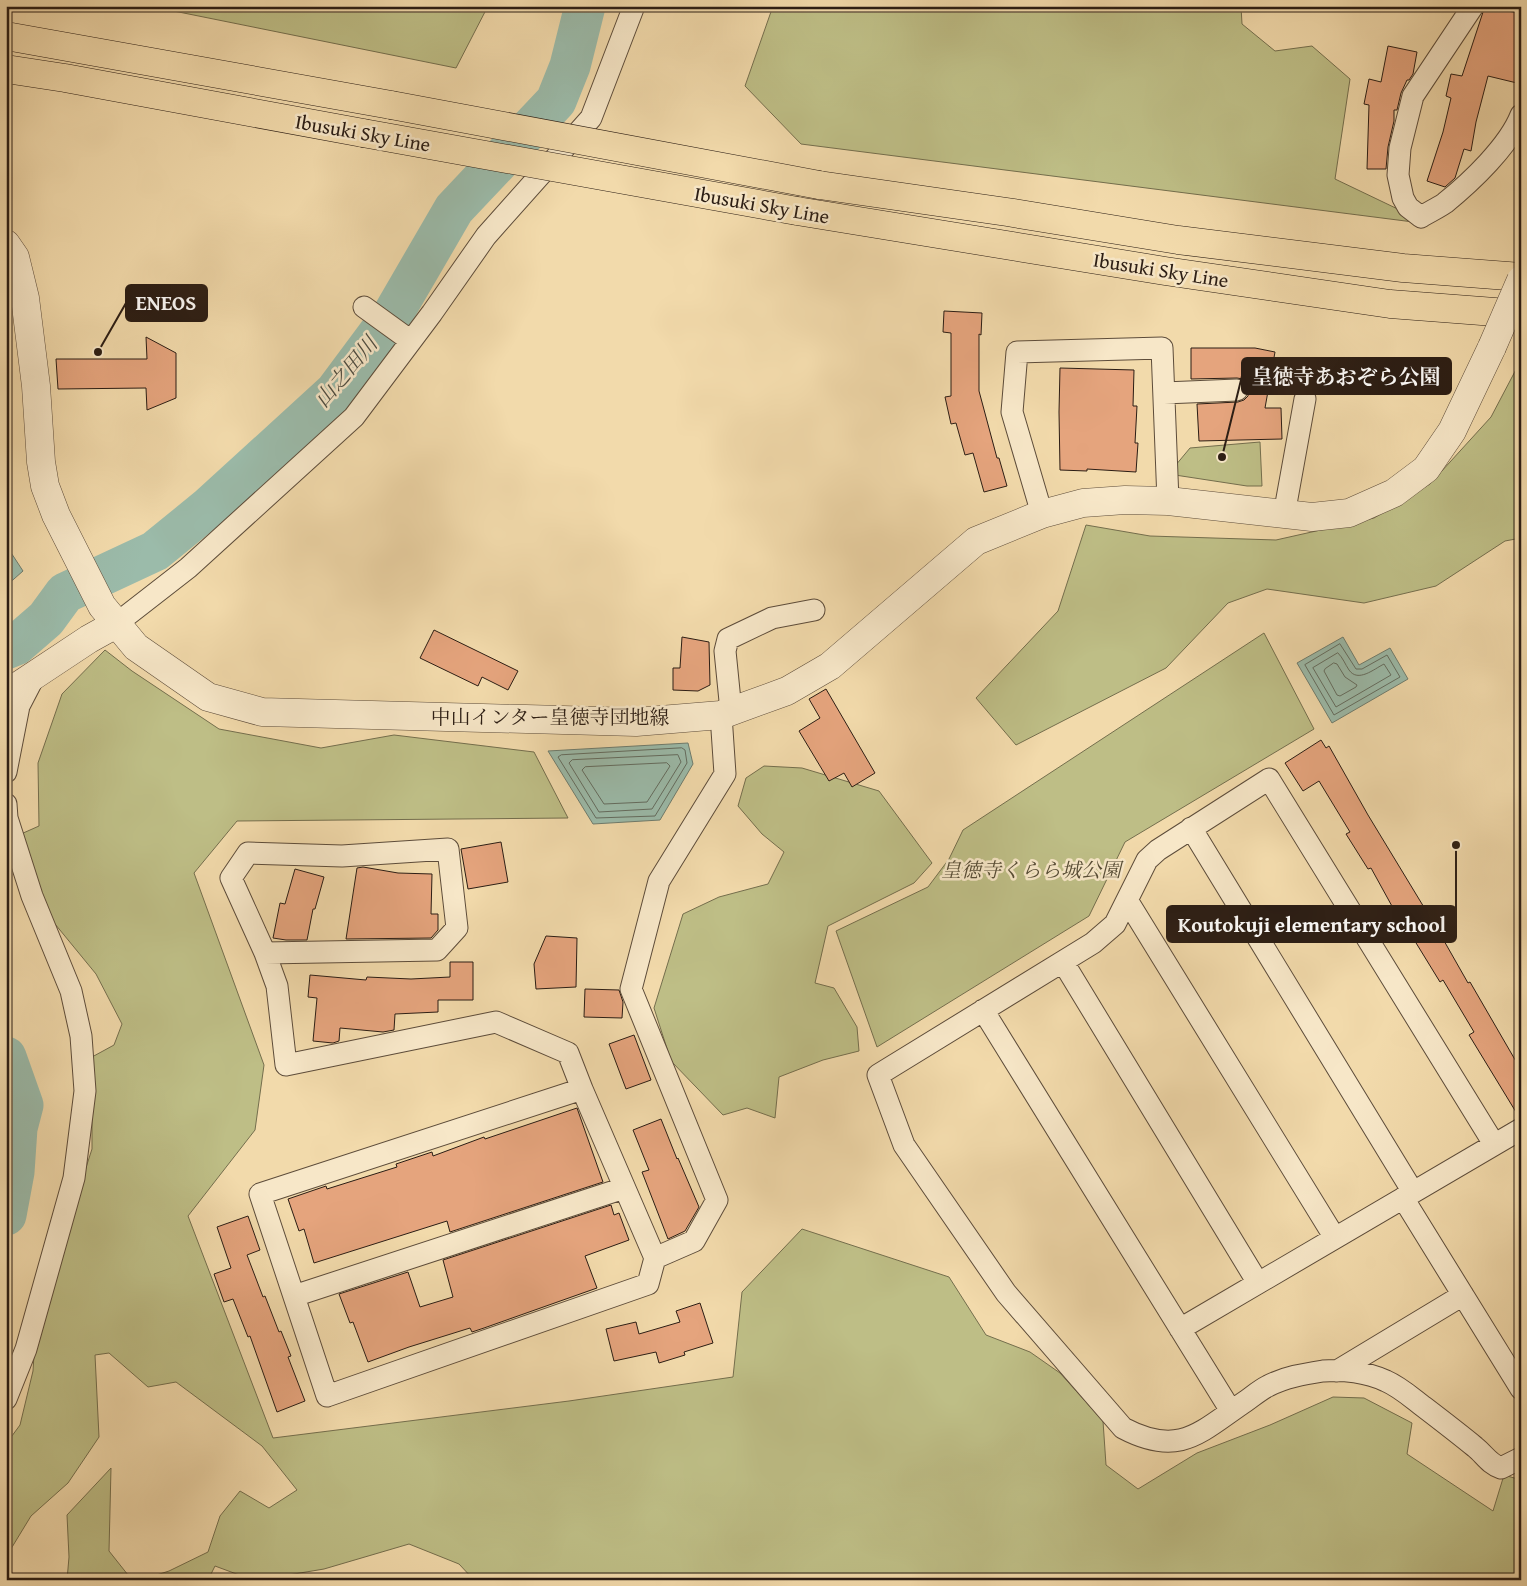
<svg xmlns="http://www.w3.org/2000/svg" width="1527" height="1586" font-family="'Gentium Book Plus','Noto Serif JP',serif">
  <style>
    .green { fill: #bebe86; stroke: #746e4d }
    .water { fill: #9bbbaa; stroke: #6e7c6e }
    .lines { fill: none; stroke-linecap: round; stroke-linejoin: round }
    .shore { stroke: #636c5f; stroke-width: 1 }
    .river { stroke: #9bbbaa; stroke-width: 41 }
    .building { fill: #e5a47d; stroke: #2b1d14 }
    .minor-casing { stroke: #5d4c3a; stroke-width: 23 }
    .tertiary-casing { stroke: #5d4c3a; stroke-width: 29 }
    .primary-casing { stroke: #2b1d14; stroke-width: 29 }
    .minor { stroke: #f7e7c8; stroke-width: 21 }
    .tertiary { stroke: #f7e7c8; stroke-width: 28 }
    .primary { stroke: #f2daab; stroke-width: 28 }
    .tertiary-bridge-casing { stroke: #5d4c3a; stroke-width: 29; stroke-linecap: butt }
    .primary-bridge-casing { stroke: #2b1d14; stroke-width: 29; stroke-linecap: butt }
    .tertiary-bridge { stroke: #f7e7c8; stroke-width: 28 }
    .primary-bridge { stroke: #f2daab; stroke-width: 28 }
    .labels { text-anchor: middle; stroke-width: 5; stroke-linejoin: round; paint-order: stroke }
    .street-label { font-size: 20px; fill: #2b1d14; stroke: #f7e7c8 }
    .park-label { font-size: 20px; font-style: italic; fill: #574d36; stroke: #f7e7c8 }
    .water-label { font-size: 21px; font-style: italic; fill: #4d4c41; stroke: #f7e7c8 }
    .leader { fill: none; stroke: #2b1d14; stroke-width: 2 }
    .callout-dot { fill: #2b1d14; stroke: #f7e7c8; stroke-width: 2 }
    .callout { fill: #2b1d14; stroke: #2b1d14; stroke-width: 2 }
    .callout-label { font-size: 21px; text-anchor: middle; font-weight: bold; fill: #fff }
  </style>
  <rect width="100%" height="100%" fill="#f2daab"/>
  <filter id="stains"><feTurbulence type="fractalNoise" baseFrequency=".004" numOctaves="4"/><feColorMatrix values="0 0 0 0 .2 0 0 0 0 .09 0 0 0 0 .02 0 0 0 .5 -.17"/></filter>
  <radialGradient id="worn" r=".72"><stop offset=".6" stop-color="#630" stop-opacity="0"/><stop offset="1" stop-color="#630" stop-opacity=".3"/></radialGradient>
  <path class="green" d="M149,6h339l-32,62z
    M773,6h468l1,18 33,27 37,-5 38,33 -15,100 94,45 -628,-80 -56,-58z
    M1521,360v178l-16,3 -69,45 -72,17 -97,-14 -39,14 -62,65 -150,77 -40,-47 82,-87 28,-86 64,11 126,4 98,-22 56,-34 61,-67z
    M1260,442l2,44h-15l-72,-11v-9l15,-18z
    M1264,633l50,96 -189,113 -36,74 -212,131 -41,-116 92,-44 21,-28 14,-29z
    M105,650l27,21 87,58 102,19 73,-13 140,17 34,66 -331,3 -43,52 70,192 -9,65 -67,86 85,222 296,-37 164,-24 9,-85 60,-63 147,48 37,58 44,17 30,21 43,48 3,44 32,24 59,-36 73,-28 63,-28 31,1 48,25 -5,31 86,57 11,-36 17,5v100h-1047l-15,-16 -50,-20 -85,25 -42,7 -32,3 -35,-13 -7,14h-67l28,-9 39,-19 12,-36 20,-25 29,17 28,-18 -35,-44 -86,-64 -28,5 -39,-34 -14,2 4,82 -31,46 -37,33 -25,41v-113l14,-19 13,-54 3,-49 56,-173v-92l22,-12 8,-21 -26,-50 -50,-61 -34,-75 27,-12 -1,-63 24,-69z
    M764,766l38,2 77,23 53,72 -18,20 -86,43 -13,57 19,5 23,39 2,24 -36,9 -44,17 -4,41 -28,-10 -24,7 -52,-54 -17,-53 29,-94 36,-17 49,-13 16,-32 -22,-18 -24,-28 8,-28z
    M111,1468l-2,83 23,29h-65l2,-23 -2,-42z"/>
  <path class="water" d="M6,545l17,26 -17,15z
    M1343,637l16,28 31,-17 18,31 -76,44 -35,-60z
    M688,743l5,21 -33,56 -67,4 -45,-73z"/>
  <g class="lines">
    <path class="shore" d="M1340,644l16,25h6l25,-14 13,22 -66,38 -29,-50z
      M1338,653c5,5 7,11 11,17 9,13 25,-1 35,-6l7,11 -55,32 -23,-39z
      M1334,663l3,1 8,13 12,8 -1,2 -16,9 -3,-1 -13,-24 1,-2z
      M682,748l3,2 2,13 -32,53 -59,2 -38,-61 3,-2z
      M678,755l3,7 -29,47 -53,3 -30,-49 3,-3z
      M667,763l3,3 -23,36 -43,2 -22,-34 3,-3z"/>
    <path class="river" d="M6,649l10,-4 30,-26 19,-26 90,-42 54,-44 126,-115 58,-78 61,-105 102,-108 14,-35 15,-60
      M6,1057l17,48 -6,23 -3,44 -8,43"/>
  </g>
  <path class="building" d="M1485,6h25l-2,5 13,3v55l-4,14 -29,-7 -12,46 -5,29 -7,-2 -9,29 -10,9 -18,-6 16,-49 8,-34 -5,-2 5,-22 11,2z
    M1388,46l29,6 -4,22 -4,6h-2l-6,13 -4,17h-3v11l-6,26 -2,22h-19l2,-64 -5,-1 5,-25 12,3z
    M944,311l38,2 -1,22 -2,-1v57l18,67h2l8,28 -23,6 -11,-39 -8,2 -9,-32 -5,1 -6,-27 6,-1v-63l-8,-1z
    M146,337l30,16v45l-29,12 -1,-22 -88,1 -2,-30h91z
    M1191,348h64l20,4 -10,56h16l1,31 -83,2 -2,-37 41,-2 6,-2 4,-4 1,-7 -2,-6 -4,-4 -6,-1 -46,1z
    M1060,368l74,2 -1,36h4l-2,37h3l-2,29 -49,-3v2l-27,-1 -1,-58z
    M434,630l84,41 -10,19 -26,-13 -4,9 -58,-28z
    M682,637l27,5 1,43 -12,6 -25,-1v-22h7z
    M826,689l49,84 -23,14 -8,-14 -15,8 -30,-50 21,-13 -11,-19z
    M1321,740l5,8 3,-2 39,69 71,117 29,51 2,-1 51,88v47h-2l-50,-82 5,-3 -31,-52 -3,2 -46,-75 -1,1 -22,-40 -3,1 -22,-35 4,-2 -31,-51 -16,10 -18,-28z
    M501,842l7,40 -40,7 -7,-40z
    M363,867l35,6 34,1 -1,40h7v16l-7,8 -85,1 11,-71z
    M295,869l29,8 -9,32h-2l-6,31h-21l-13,-2 7,-35 5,1z
    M546,936l31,2 -1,49 -40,2 -2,-25z
    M450,962h23v38h-35v12l-43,2 -1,16 -11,2 -43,-4 -1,13 -6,2 -20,-2 4,-43 -9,-1 2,-22 56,5 1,-3 44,2 39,-2z
    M585,989l34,1 4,12 -1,16 -38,-1z
    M634,1035l17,45 -25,9 -17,-45z
    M577,1108l26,74 -153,50 -3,-11 -133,42 -10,-34 -5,2 -11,-32 38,-13 1,3 70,-22 -1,-3 36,-12 1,4 51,-19 1,2z
    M661,1119l16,40 1,-1 21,49 -14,24 -17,8 -26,-67 7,-2 -16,-40z
    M611,1205l3,10 5,-2 10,27 -44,16 12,32 -113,40 -12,4 -2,-4 -61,19 -41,15 -15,-40 -3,1 -11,-29 69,-22 12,35 33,-10 -10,-37z
    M248,1216l12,34 -13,5 16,42 2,-1 14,36 2,-1 10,25 -3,1 17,44 -28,11 -27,-76 -2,1 -15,-38 -9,3 -10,-28 17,-6 -14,-41z
    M700,1303l13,40 -29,9 1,3 -26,8 -3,-11 -42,9 -8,-32 30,-7 3,12 41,-12 -4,-11z"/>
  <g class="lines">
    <g class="minor-casing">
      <path id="minor" d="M1473,6l-60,90 -13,52 -2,27 5,23 5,9 13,10c8,-5 17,-9 24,-14 26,-21 64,-57 76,-88
        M364,307l47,34
        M1164,393l73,-3
        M1042,514l-30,-102 5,-60 145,-4 6,153
        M1284,515l21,-116
        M116,624l72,-56 166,-151 78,-104 54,-77 105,-118 43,-112
        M731,711l-6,-60 3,-12 44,-21 42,-8
        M6,772l13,-66 15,-29
        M6,804l1,14 25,78 39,95 10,45 4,55 -11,87 -48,171 -20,50
        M1191,828l222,364
        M1127,900l208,338
        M265,953l172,-3 20,-22 -9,-79 -106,7 -94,-3 -17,25 34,75 12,33 9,79 210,-43 72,31 14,36 -322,105 67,202 321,-112 7,-26 39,-17 23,-41 -86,-211 28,-108 66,-107 -4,-59
        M1063,962l195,321
        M983,1010l248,401
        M582,1089l73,169
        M1494,1144l-225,-365 -111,71 -11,10 -32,64 -22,19 -215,132 26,70 102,148 117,135c57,30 77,4 123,-27 7,-5 14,-11 22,-15 17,-9 36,-12 55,-15 20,-2 44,1 63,10 14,6 26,17 38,26 17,13 34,26 51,40 9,7 14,17 26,21l20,-10
        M1403,1198l118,191
        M294,1296l330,-108
        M1180,1329l341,-200
        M1337,1371l126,-76"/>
    </g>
    <g class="tertiary-casing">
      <path id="tertiary" d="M6,244l9,13 10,41 11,88 5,76 4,24 11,29 46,91 34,41 72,50 54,15 374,10 85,-7 66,-24 43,-25 146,-125 66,-27 41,-11 42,-3 43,1 144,16 37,-4 45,-20 32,-24 26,-38 40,-84
        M6,694l83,-55 27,-15"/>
    </g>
    <g class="primary-casing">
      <path id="primary" d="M6,36l385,69
        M6,69l59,9 298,55
        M819,185l188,27 171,28 225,28 118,9
        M797,211l368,60 225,33 131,10"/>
    </g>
    <use href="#minor" class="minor"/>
    <use href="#tertiary" class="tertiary"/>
    <use href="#primary" class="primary"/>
    <g class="tertiary-bridge-casing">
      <path id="tertiary-bridge" d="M1492,347l29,-67"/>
    </g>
    <g class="primary-bridge-casing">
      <path id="primary-bridge" d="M391,105l428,80
        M363,133l434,78"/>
    </g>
    <use href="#tertiary-bridge" class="tertiary-bridge"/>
    <use href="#primary-bridge" class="primary-bridge"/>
  </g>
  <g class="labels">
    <g class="street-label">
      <text transform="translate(363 133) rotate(10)" y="7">Ibusuki Sky Line</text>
      <text transform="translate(762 205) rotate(10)" y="7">Ibusuki Sky Line</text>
      <text transform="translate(1161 270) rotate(9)" y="7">Ibusuki Sky Line</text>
      <text x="550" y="724">中山インター皇徳寺団地線</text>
    </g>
    <g class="park-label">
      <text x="1031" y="877">皇徳寺くらら城公園</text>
    </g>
    <g class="water-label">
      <text transform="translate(346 372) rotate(-50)" y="7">山之田川</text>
    </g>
  </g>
  <path class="leader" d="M98 352L126 303M1222 457L1242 376M1456 845L1456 924"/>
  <g class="callout-dot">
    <circle cx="98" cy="352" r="5"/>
    <circle cx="1222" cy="457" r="5"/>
    <circle cx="1456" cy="845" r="5"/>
  </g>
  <g class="callout">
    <rect x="126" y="285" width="81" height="36" rx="5"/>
    <rect x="1242" y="358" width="209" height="36" rx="5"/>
    <rect x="1167" y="906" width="289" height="36" rx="5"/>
  </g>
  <g class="callout-label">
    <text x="166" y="310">ENEOS</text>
    <text x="1346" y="384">皇徳寺あおぞら公園</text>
    <text x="1312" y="932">Koutokuji elementary school</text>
  </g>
  <rect width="1527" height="1586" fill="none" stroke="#f2daab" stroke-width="25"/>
  <rect x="8" y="8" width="1512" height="1571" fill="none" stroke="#2b1d14" stroke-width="2.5"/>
  <rect x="12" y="12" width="1502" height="1561" fill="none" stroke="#2b1d14"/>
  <rect width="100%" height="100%" filter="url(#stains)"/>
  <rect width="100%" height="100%" fill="url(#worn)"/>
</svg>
